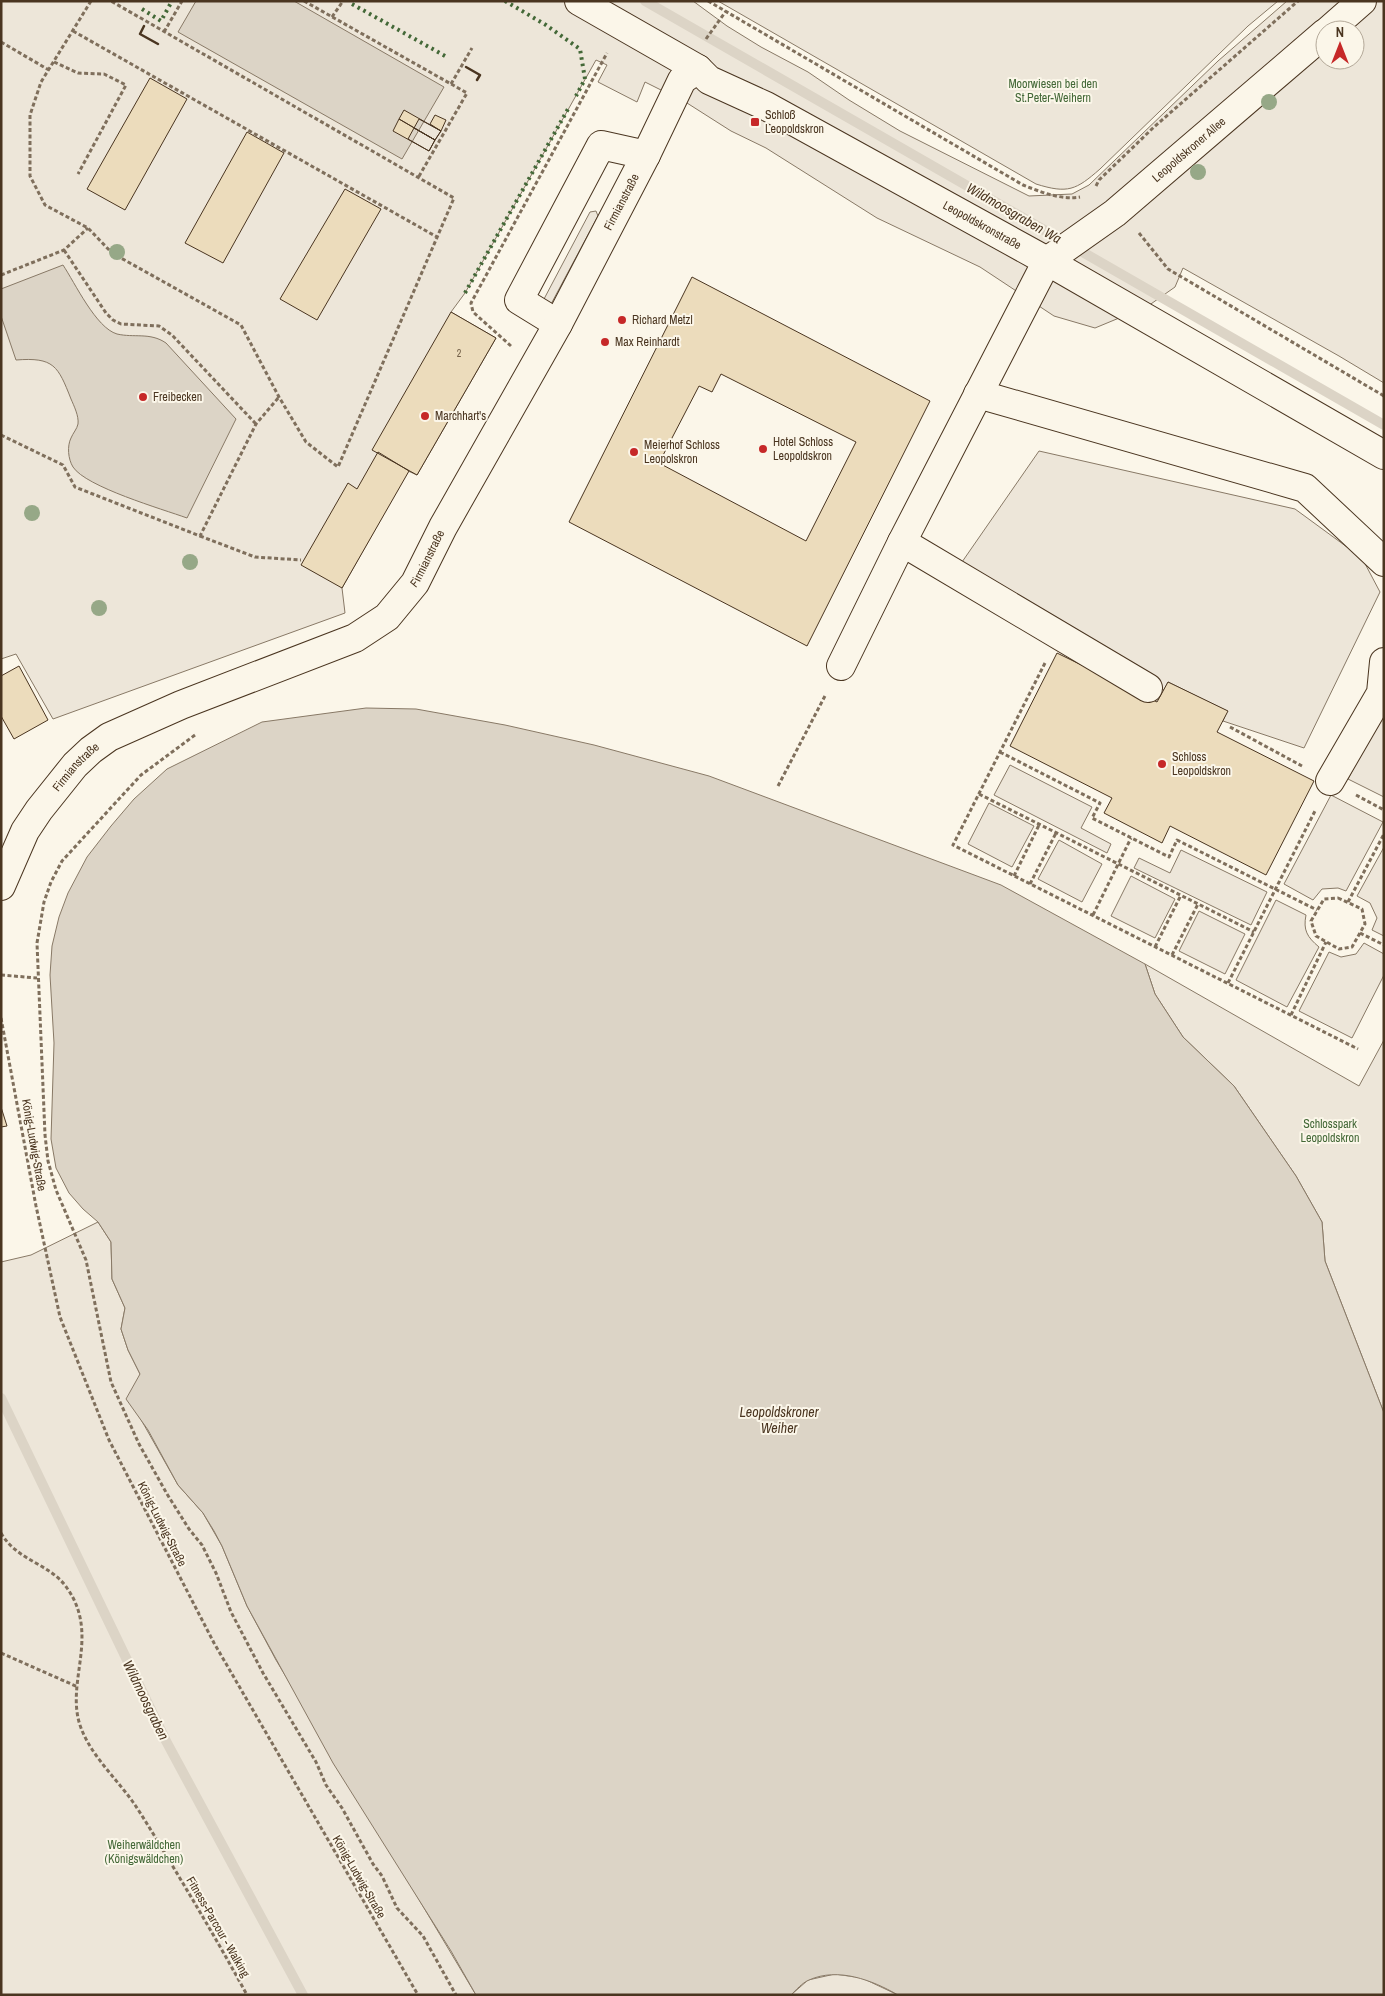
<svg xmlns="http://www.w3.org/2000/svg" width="1385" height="1996" font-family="'Archivo Narrow',sans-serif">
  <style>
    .green { fill: #ede6d9; stroke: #887966; fill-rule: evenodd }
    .water { fill: #dcd4c6; stroke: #887966 }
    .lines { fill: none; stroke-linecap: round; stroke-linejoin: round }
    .stream { stroke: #dcd4c6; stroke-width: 10 }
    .building { fill: #ecdcbc; stroke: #4a3520; fill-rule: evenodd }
    .minor-casing { stroke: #4a3520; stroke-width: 30 }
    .path { stroke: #7f6f5c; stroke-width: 3; stroke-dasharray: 4 2.5; stroke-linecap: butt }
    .minor { stroke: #fbf6e9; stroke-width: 28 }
    .hedge { stroke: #436837; stroke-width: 4; stroke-dasharray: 2.5 4; stroke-linecap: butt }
    .wall { stroke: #4a3520; stroke-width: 2.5 }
    .tree { fill: #96a887 }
    .poi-dot { fill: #c62828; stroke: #fbf6e9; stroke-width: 2 }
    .labels { text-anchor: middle; stroke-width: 4; stroke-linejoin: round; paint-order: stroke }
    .number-label { font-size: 10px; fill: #725f47 }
    .park-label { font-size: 12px; fill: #436837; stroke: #fbf6e9 }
    .poi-label { font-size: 12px; fill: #4a3520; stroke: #fbf6e9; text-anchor: start }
    .street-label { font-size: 12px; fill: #4a3520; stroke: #fbf6e9 }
    .water-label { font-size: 14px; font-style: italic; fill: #4a3520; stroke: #fbf6e9 }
  </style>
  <rect width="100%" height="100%" fill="#fbf6e9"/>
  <path class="green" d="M1,1h692l34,25 34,21 47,25 41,28 51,31 129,65 43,-2 17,-9 129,-124 69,-60h97v382l-45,-27 -156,-88 -8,19 -27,19 -53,22 -41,-12 -74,-49 -103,-49 -111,-70 -35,-17 -44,-28 -42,-21 -8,20 -39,-20 9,-17 -11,-5 -131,233 -14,19 45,26 -79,137 -9,-4 -66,117 3,25 -292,106 -37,-65 -15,5zM1325,30h30v30h-30z
    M718,1h560l-30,25 -148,143c-24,21 -32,25 -64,15z
    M596,211l2,5 -48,90 -6,-4v-3l46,-87z
    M1039,451l256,58 67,49 18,34 -76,156 -81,-27 4,-10 -59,-29 -4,8 -202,-128z
    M1384,709v88l-36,-18z
    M1010,765l82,42 -11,21 30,16 -4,9 -113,-58z
    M1331,795l52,27 -37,69 -8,-3 -16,1 -9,11 -29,-16z
    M989,803l45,23 -22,41 -44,-23z
    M1059,840l43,24 -20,38 -44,-23z
    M1384,847v89l-12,-6 5,-12 -7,-15 -13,-7z
    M1181,850l86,42 -16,33 -117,-57 5,-10 31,15z
    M1131,876l44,23 -20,39 -44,-22z
    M1276,900l30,15c-3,15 1,22 13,32l-32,60 -51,-27z
    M1199,911l46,23 -20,40 -46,-23z
    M1364,943l20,11v21l-32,63 -53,-27 30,-59 12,5 15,-3z
    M1145,964l214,122 25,-46v373l-59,-152 -3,-39 -26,-46 -62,-90 -51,-49 -28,-43z
    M98,1222l13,20 1,37 13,29 -4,21 7,21 12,24 -1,42 39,69 25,28 19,33 25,60 29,54 200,335h-475v-733l30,-7z
    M835,1974l27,4 36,17h-107l17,-15z"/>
  <path class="water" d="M196,1h98l150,86 -42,72 -224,-127z
    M63,265c12,18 33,63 54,69 17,4 33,-2 49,9l70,76 -49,99c-25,-9 -101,-31 -114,-51 -5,-8 -6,-21 -2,-29 2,-5 6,-9 7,-14 1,-8 -4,-18 -7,-25 -13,-33 -17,-42 -55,-39l-15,-44v-27z
    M366,708l50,1 89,16 89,20 115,31 292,109 144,79 10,30 28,43 51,49 62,90 26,46 3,39 59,152v582h-486c-26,-15 -60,-28 -89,-15 -7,3 -13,10 -18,15h-315l-25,-44 -118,-188 -86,-157 -25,-60 -8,-15 -11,-18 -25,-28 -30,-55 -22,-31 14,-25 -12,-24 -7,-21 4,-21 -13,-29 -1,-37 -13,-20 -15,-13 -14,-16 -13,-25 -5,-29 3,-96 -4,-68 2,-29 7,-29 9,-24 19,-36 24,-31 23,-27 33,-30 95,-47z"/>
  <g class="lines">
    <path class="stream" d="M645,1l739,424
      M1,1398l165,343 137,254"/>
  </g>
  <path class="building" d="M150,78l37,21 -62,111 -38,-21z
    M404,110l37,21 -6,9 -36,-21z
    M435,115l11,5 -5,11 -11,-7z
    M399,119l36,21 -6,11 -36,-20z
    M419,119l22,12 -6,9 -21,-12z
    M414,128l21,12 -6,11 -21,-12z
    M247,132l37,21 -61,110 -38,-20z
    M345,189l36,20 -64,111 -37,-21z
    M692,277l238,124 -123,245 -238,-124zM721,374l135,68 -50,99 -147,-78 40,-77 13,6z
    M451,312l45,26 -79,137 -45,-25z
    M378,452l31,19 -67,117 -41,-23 47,-82 9,6z
    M1057,653l100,49 11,-20 60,29 -11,21 97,49 -48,94 -96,-49 -8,17 -58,-30 8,-15 -102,-52z
    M19,666l29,54 -34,19 -13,-23v-40z
    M1,1107l6,19 -6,1z"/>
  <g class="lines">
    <g class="minor-casing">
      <g id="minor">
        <path id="s1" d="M579,1l119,68 11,11 57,26 281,155 337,194"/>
        <path d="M1329,30l33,-29"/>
        <path d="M558,324l-39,-24 82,-155 45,10"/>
        <path d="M978,394l327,94 79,74"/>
        <path d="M902,542l246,146"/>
        <path id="s2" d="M841,666l61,-124 145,-281 68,-48 210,-180"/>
        <path d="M1330,781l51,-88 3,-31"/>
        <path id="s3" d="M1,886l24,-55 14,-21 36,-45 16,-15 18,-13 72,-32 174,-67 32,-21 28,-34 28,-56 115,-203 88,-169 36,-75 16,-11"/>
      </g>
    </g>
    <path class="path" d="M91,1l-50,81 -11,33v61l15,29 43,23 24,25 129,72 38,72 27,45 32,25 116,-269 -343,-197
      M304,1l163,92 -49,85
      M708,1l315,184c18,7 37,15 57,12
      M332,17l11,-16
      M73,31l364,206
      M164,32l18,-31
      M706,39l20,-28
      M1,42l48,28
      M54,62l24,11 26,1 22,11 -48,89
      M451,84l21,-36
      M1096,186l3,-6 55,-53 144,-126
      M1139,233l29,36 216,127
      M64,250l42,63 7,7 8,4 38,2 13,9 84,89
      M1,275l63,-25 24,-22
      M511,346l-38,-34 -2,-9 136,-250
      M1,435l62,30 12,22 125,49 56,-112 23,-27
      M200,536l55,21 46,3
      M1045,663l-92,182 405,204
      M1230,727l72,39
      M195,735l-54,40 -79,86 -11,21 -7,20 -7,41 8,192 3,26 8,29 30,70 25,122 28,62 28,50 22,35 13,16 14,28 15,39 32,61 53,89 10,23 16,23 31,56 9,12 15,32 26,28 33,59
      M1000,752l100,51 -8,15 77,39 8,-17 140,70
      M778,786l48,-92
      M979,794l275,138
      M1356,795l28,15
      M1014,876l25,-51
      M1030,884l26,-51
      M1338,898l24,11 3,15 -13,23 -13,2 -23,-13 -5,-15 13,-22z
      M1348,902l36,-68
      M1093,915l38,-77
      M1360,933l24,12
      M1155,947l26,-52
      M1172,955l26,-51
      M1,975l36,3
      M1228,983l88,-174
      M1291,1015l35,-73
      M1,1018l35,188 24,111 49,123 105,203 204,352
      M1,1533c16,28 50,31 66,55 34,48 -3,95 14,140 11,29 37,52 54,77 12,18 23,37 34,55 27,45 53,89 78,135
      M1,1653l77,34"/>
    <use href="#minor" class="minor"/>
    <path class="hedge" d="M505,1l41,24 34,24 5,30 -9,17
      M352,4l95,53
      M142,9l19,12 11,-20
      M465,293l103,-184"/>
    <path class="wall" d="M144,26l-4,8 18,10
      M466,67l14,8 -3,5"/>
  </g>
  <g class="tree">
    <circle cx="1269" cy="102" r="8"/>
    <circle cx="1198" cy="172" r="8"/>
    <circle cx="117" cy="252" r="8"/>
    <circle cx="32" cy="513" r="8"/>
    <circle cx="190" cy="562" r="8"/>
    <circle cx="99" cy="608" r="8"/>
  </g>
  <g class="poi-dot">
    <rect x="750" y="117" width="10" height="10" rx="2.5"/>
    <circle cx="622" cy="320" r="5"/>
    <circle cx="605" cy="342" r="5"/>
    <circle cx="143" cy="397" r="5"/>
    <circle cx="425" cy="416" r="5"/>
    <circle cx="763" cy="449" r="5"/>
    <circle cx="634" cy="452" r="5"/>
    <circle cx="1162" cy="764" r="5"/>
  </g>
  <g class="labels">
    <g class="number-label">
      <text x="459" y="357">2</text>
    </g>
    <g class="park-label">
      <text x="1053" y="88">Moorwiesen bei den<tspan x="1053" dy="14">St.Peter-Weihern</tspan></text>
      <text x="1330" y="1128">Schlosspark<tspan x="1330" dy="14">Leopoldskron</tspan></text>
      <text x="144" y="1849">Weiherwäldchen<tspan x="144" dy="14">(Königswäldchen)</tspan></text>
    </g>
    <g class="poi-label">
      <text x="765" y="119">Schloß<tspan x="765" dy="14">Leopoldskron</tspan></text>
      <text x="632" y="324">Richard Metzl</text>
      <text x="615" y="346">Max Reinhardt</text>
      <text x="153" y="401">Freibecken</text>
      <text x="435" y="420">Marchhart's</text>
      <text x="773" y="446">Hotel Schloss<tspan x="773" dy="14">Leopoldskron</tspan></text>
      <text x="644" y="449">Meierhof Schloss<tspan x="644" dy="14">Leopolskron</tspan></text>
      <text x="1172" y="761">Schloss<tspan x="1172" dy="14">Leopoldskron</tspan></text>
    </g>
    <g class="street-label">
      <text dy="4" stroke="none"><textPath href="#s2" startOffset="635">Leopoldskroner Allee</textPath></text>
      <text dy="4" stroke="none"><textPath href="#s3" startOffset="968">Firmianstraße</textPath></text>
      <text dy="4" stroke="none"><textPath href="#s1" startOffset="462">Leopoldskronstraße</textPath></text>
      <text dy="4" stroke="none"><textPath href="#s3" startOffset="562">Firmianstraße</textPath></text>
      <text dy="4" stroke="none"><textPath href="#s3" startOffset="142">Firmianstraße</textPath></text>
      <text transform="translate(34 1145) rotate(80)" y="4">König-Ludwig-Straße</text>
      <text transform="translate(162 1524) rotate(63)" y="4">König-Ludwig-Straße</text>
      <text transform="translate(359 1877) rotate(60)" y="4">König-Ludwig-Straße</text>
      <text transform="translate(218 1927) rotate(60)" y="4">Fitness-Parcour - Walking</text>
    </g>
    <g class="water-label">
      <text transform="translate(1014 213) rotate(30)" y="5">Wildmoosgraben Wa</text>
      <text x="779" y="1417">Leopoldskroner<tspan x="779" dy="16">Weiher</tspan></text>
      <text transform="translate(146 1700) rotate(64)" y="5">Wildmoosgraben</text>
    </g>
  </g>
  <rect width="1385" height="1996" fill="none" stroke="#4a3520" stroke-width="5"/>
  <g transform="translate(1340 45)"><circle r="24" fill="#fbf6e9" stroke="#b4a999"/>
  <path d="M0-4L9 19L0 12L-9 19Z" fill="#c62828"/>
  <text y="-8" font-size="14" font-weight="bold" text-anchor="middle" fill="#4a3520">N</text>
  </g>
</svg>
